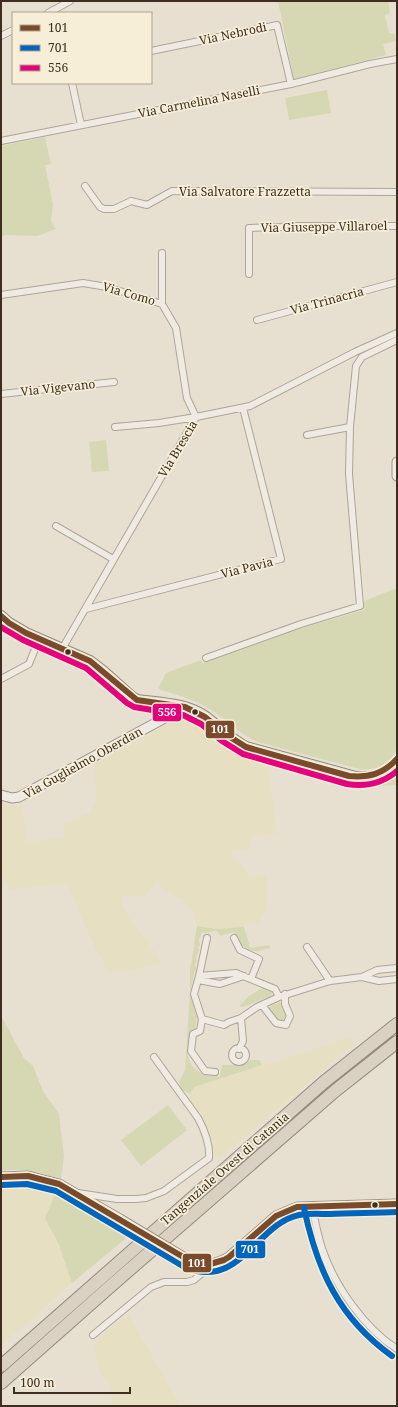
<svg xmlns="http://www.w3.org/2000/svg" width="398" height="1407" font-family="'Noto Serif',serif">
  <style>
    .farmland { fill: #e6dfc2 }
    .green { fill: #d6d7b3 }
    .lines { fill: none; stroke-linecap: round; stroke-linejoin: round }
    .street-casing { stroke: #ada599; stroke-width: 8 }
    .secondary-casing { stroke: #9c958a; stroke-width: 11 }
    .primary-casing { stroke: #928b80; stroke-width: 12 }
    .highway-casing { stroke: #928b80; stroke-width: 14 }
    .street { stroke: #efebe3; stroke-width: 6 }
    .secondary { stroke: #efebe3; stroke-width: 9 }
    .primary { stroke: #e6e1d4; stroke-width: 10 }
    .highway { stroke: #dad1c2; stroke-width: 12 }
    .secondary-bridge-casing { stroke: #9c958a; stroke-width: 11; stroke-linecap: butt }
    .secondary-bridge { stroke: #efebe3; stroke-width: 9 }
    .bus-1-casing { stroke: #f7eed8; stroke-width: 9 }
    .bus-2-casing { stroke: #f7eed8; stroke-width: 9 }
    .bus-3-casing { stroke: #f7eed8; stroke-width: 9 }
    .bus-1 { stroke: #7a4b2a; stroke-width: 6 }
    .bus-2 { stroke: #0065bd; stroke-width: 6 }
    .bus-3 { stroke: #e5007d; stroke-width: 6 }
    .bus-dot { fill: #3d2e20; stroke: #f7eed8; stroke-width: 1.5 }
    .labels { text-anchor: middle; stroke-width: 3.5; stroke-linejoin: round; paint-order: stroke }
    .street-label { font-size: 12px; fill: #3d2e20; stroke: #f7eed8 }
    .line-badge { stroke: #f7eed8; stroke-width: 1.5 }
    .badge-label { font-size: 11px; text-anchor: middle; font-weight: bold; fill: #fff }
  </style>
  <rect width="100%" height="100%" fill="#e7e0d1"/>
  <path class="farmland" d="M185,715l19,10 17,22 43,16 5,6 8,64 -26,4 -2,12 -19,3 3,6 6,2 10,17 18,-3v34l-9,15 -14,1v3l-28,2 -19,-3 -4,-14 -12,-14 -7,-1 -17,-14 -12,13h-21l-3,8 7,12 27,36 6,12 -51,10 -14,-23 -28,-66 -58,4 -6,-11 -3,-1v-75l18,4 3,-2 5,38 38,-5 -2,-14 27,-10 6,-12 -1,-37z
    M351,1037l2,8 -133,113 -5,-2 -3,-7 -6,-21 -6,-14 -11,-16 5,-11z
    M22,1181l13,1 14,4 4,12 -8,21 13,23 14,41 -71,63v-164z
    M129,1315l51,91h-67l-3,-19 -8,-11 -5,-13 -3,-16 3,-2v-4l8,-9z"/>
  <path class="green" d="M278,1h110l2,12 -5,2 4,18 6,1 1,7 -13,3 3,11 -92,24z
    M327,90l4,23 -42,7 -4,-22z
    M45,137l6,27 -6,1 8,40 -2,16 5,8 -19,7 -32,-1 -4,2v-91z
    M106,440l3,31 -17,1 -3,-30z
    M397,588v160c-6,15 -22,24 -38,21l-101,-27c-17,-7 -26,-18 -41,-28 -19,-14 -37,-18 -59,-25l8,-16 35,-13 1,3 87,-31 75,-22v-9z
    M397,773v12l-28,2 -8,-2v-2c14,1 25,-3 36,-10z
    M197,926l19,3 28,-2 6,21 19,-3 2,3c-25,5 -24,7 -37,-16l-14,4 -4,-6 -10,3 -4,-1 -3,8 1,6 -2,1 1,3 -3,7 1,1 -2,8 1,2 -2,5 -2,13 -2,6 7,24 -2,14 -4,1c-6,14 -6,34 10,42 6,2 13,3 19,4l2,-12h19l10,-5h8l3,5 -68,22 -4,7 -9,-5 -2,-7 6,-12 5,-78v-24l2,-9z
    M264,987l7,3 1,3 -1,3 -28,11 -4,-1 10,-10z
    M280,1002l6,13 -3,6 -5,-1 -9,-10 1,-4z
    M1,1016l23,42 9,8 10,25 16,23 5,43 -3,22c-20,-6 -40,-12 -60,-8z
    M168,1105l19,25 -46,36 -20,-26z
    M57,1189l74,45 -59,49 -14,-41 -13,-23z"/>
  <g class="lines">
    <g class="street-casing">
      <path id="street" d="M48,13l22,-12
        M1,36l12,-6
        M151,51l126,-26 14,59
        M72,83l9,42
        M1,141l290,-57 79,-20 27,-5
        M85,186l15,21 4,2h10l17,-8 16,4 25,-14 225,1
        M249,274v-46l32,-1 11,-1h105
        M1,295l82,-12 24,4 55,17 14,24 11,70 9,19
        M162,304v-51
        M257,320l140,-38
        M1,394l113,-12
        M115,427l44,-4 37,-6 54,-11 105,-54 42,-19
        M307,435l43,-8
        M56,526l57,33
        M86,609l195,-50 -38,-151
        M62,649l134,-232
        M206,658l95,-34 59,-18 -11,-132 1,-47 6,-61 6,-9 35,-17
        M1,679l28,-15 10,-25
        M234,938l6,12 19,9 -8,20
        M307,947l23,34
        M199,976l8,-38
        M362,977l15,-7 20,-2
        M198,980l22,4 24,-8
        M262,1005l14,18 10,2 4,-9 -5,-12v-10
        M202,1019l22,6 5,-3 12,-4 16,-11 22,-10 51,-16 32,-4 17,4 18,-2
        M232 1055a7 7 0 1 1 14 0a7 7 0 1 1-14 0Z
        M239,1049l4,-8 -2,-23
        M215,1072l-10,-1 -14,-20 2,-17 7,-3 2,-12 -8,-25 5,-18 37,-3 39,16 4,8
        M78,1193l39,6h19l10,-1 18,-7 45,-33c1,-13 -5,-29 -11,-40l-44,-61
        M312,1206c3,15 6,31 11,45 12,35 42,78 74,98
        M93,1335l58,-48 13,-5h23l7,-2 19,-16"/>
    </g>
    <g class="secondary-casing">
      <path id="secondary" d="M397,462v14
        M1,795l11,3 7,-1 166,-90
        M1,1177l27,-1 31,8 61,35
        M190,1261c16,5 25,4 39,-4l47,-41 21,-9 100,-3"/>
    </g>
    <g class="primary-casing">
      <path id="primary" d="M1,616l8,7 17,10 64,28 13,10 29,26 5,3c23,3 49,3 69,17 13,10 25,22 40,30l110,30c14,1 30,-1 41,-9"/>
    </g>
    <g class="highway-casing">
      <path id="highway" d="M1,1366l323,-284 73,-58
        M1,1383l112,-99 222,-193 62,-49"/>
    </g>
    <use href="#street" class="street"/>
    <use href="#secondary" class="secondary"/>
    <use href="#primary" class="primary"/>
    <use href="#highway" class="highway"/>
    <g class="secondary-bridge-casing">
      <path id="secondary-bridge" d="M120,1219l70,42"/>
    </g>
    <use href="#secondary-bridge" class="secondary-bridge"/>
    <g class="bus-1-casing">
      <path id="bus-1" d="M1,616l8,7 17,10 64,28 47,39 48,7 20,10 22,18 19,12 103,29c20,2 34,-2 48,-17
        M1,1177l27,-1 31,8 131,77 11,3h9l14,-4 5,-3 47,-41 21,-9 100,-3"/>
    </g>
    <g class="bus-2-casing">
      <path id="bus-2" d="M1,1185l26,-1 29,7 130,77c55,21 70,-44 113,-53 9,-2 21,-1 31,-1 22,-1 45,-1 67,-2
        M304,1208c13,62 35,110 88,148"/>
    </g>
    <g class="bus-3-casing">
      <path id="bus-3" d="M1,627l22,13 63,28 41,35 7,4 49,8 18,9 21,17 21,13 104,30c19,3 35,0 50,-13"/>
    </g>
    <use href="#bus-1" class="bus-1"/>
    <use href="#bus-2" class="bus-2"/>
    <use href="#bus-3" class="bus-3"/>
  </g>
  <g class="bus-dot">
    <circle cx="68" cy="652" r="3.5"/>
    <circle cx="195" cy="712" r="3.5"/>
    <circle cx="375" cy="1205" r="3.5"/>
  </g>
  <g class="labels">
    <g class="street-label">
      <text transform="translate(233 34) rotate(-12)" y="4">Via Nebrodi</text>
      <text transform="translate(199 102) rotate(-11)" y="4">Via Carmelina Naselli</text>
      <text x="245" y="196">Via Salvatore Frazzetta</text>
      <text transform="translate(324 227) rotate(-1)" y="4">Via Giuseppe Villaroel</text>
      <text transform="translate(129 294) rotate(16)" y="4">Via Como</text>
      <text transform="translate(327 301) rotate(-15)" y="4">Via Trinacria</text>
      <text transform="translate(58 388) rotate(-6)" y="4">Via Vigevano</text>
      <text transform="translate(178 449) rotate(-59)" y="4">Via Brescia</text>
      <text transform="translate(247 568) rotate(-14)" y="4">Via Pavia</text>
      <text transform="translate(83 763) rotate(-29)" y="4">Via Guglielmo Oberdan</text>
      <text transform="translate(225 1169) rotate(-41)" y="4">Tangenziale Ovest di Catania</text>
    </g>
  </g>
  <g class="line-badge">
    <rect x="152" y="703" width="30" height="19" rx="4" fill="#e5007d"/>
    <rect x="205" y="720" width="30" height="19" rx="4" fill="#7a4b2a"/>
    <rect x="235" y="1240" width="31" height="19" rx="4" fill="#0065bd"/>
    <rect x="182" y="1253" width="30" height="20" rx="4" fill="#7a4b2a"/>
  </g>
  <g class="badge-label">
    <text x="167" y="716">556</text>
    <text x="220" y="733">101</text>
    <text x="250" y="1253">701</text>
    <text x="197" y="1267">101</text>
  </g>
  <rect width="398" height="1407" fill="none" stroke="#3d2e20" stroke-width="4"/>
  <rect x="12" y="12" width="140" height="72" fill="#f7eed8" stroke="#ada18e"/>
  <rect x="20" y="25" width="20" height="6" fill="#7a4b2a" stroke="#ada18e"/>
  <text x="48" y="32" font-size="12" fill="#3d2e20">101</text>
  <rect x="20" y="45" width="20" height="6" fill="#0065bd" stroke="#ada18e"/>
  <text x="48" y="52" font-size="12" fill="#3d2e20">701</text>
  <rect x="20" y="65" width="20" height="6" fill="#e5007d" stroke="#ada18e"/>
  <text x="48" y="72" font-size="12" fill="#3d2e20">556</text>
  <path d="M14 1387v6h116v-6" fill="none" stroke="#3d2e20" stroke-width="2"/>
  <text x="20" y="1387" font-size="12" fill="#3d2e20" stroke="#f7eed8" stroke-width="3" paint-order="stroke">100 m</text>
</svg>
